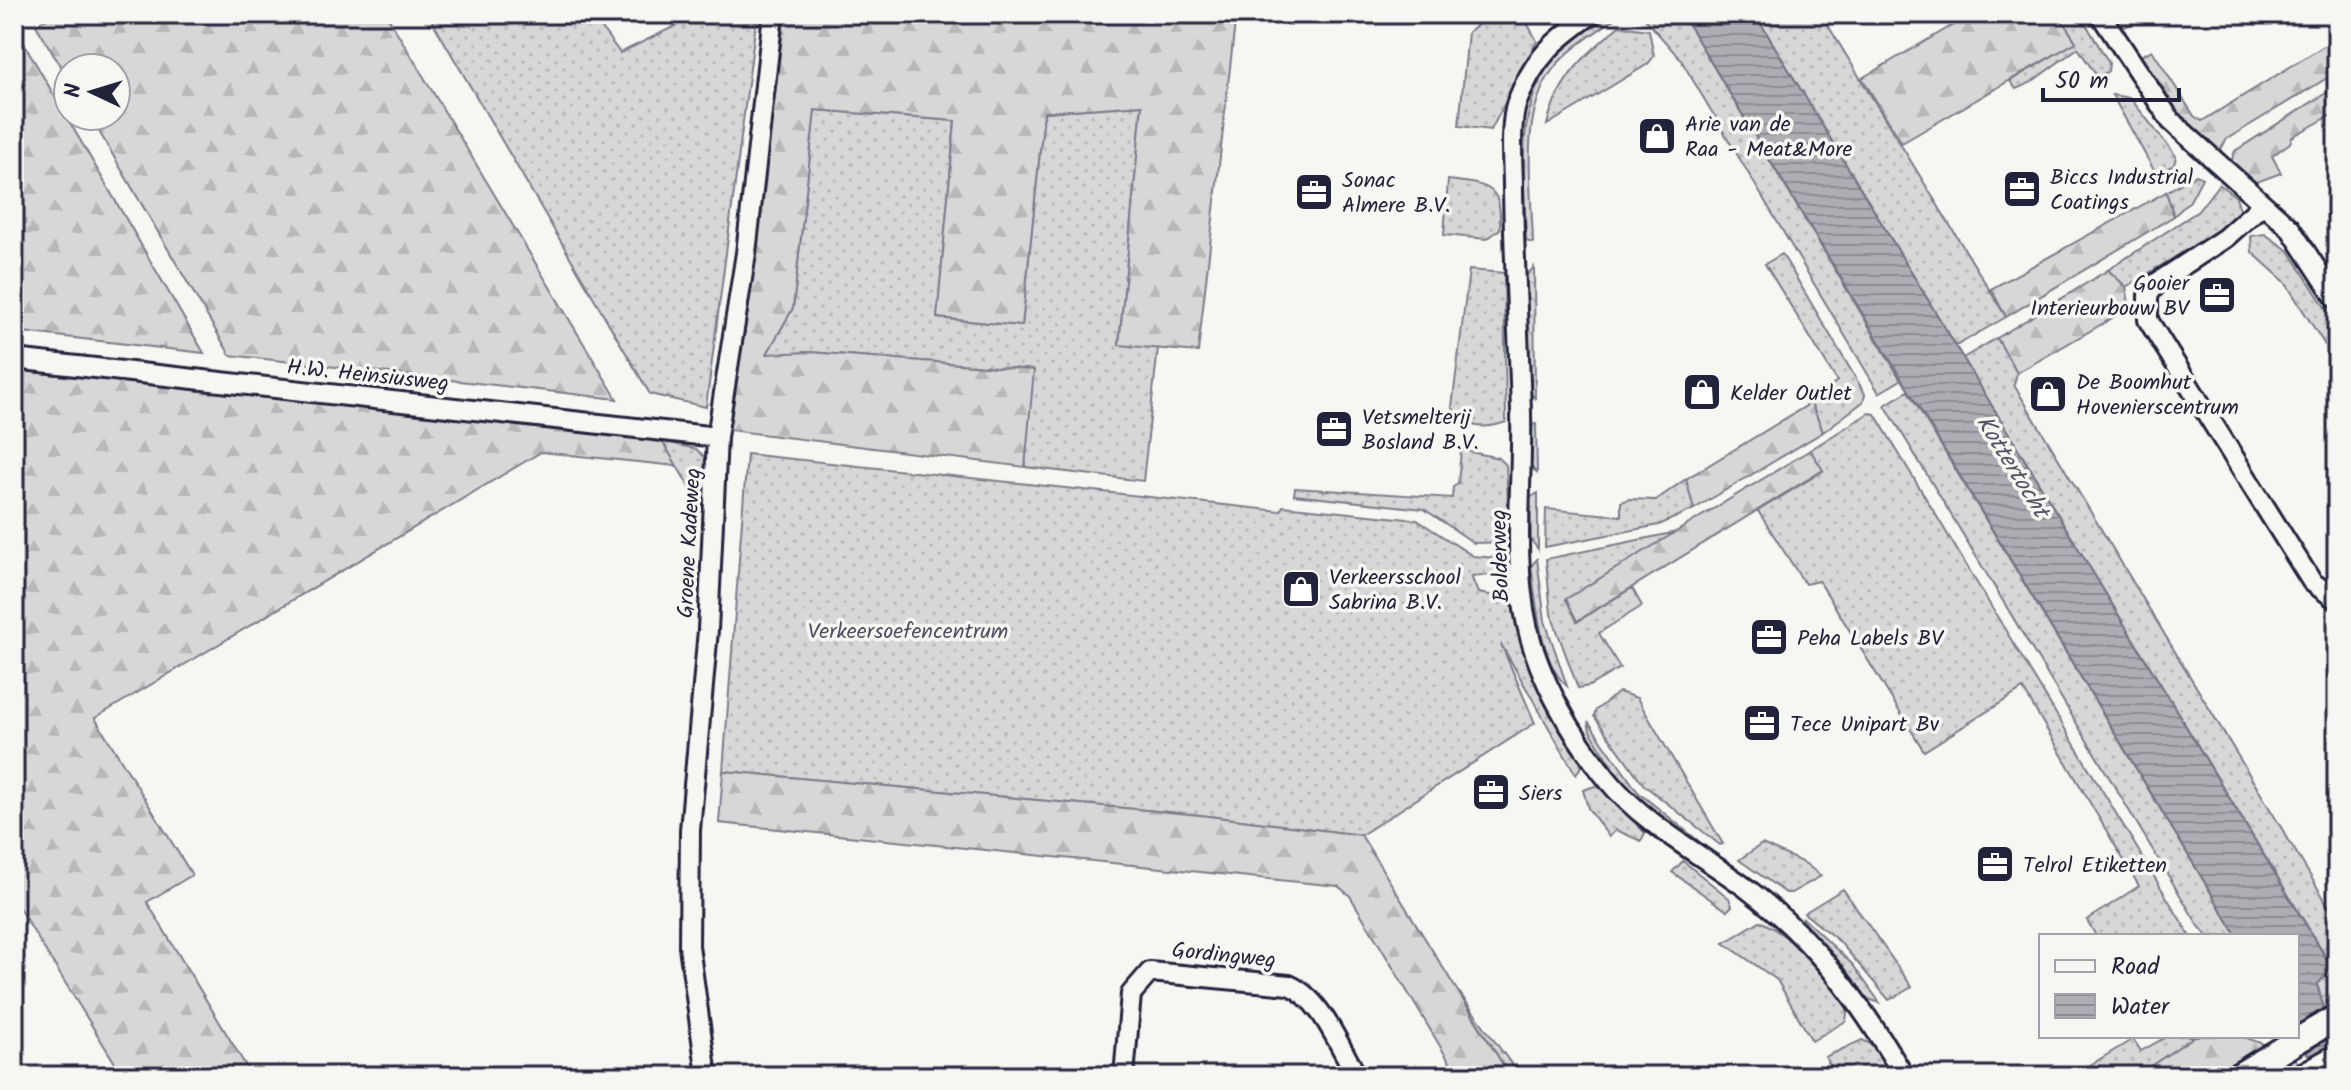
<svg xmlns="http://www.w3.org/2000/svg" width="2351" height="1090" font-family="Kalam,sans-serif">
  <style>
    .grass { fill: url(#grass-dots); stroke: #7c7c89; stroke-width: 2 }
    .forest { fill: url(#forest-firs); stroke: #7c7c89; stroke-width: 2 }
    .water { fill: url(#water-rules); stroke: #757583; stroke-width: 2 }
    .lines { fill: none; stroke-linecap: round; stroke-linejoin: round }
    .minor-casing { stroke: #22223b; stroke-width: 24 }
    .secondary-casing { stroke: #22223b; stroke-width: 30 }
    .minor { stroke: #f6f6f2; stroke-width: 18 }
    .secondary { stroke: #f6f6f2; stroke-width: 24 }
    .labels { text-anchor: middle; stroke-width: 7; stroke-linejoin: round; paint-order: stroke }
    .poi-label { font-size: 22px; fill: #22223b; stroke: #f6f6f2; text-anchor: start }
    .street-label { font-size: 22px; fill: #22223b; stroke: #f6f6f2 }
    .park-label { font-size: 22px; fill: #4f4f62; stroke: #f6f6f2 }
    .water-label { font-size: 24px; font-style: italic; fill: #535365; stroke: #f6f6f2 }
  </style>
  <defs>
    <pattern id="grass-dots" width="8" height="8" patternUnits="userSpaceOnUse" patternTransform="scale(2)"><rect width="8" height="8" fill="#d7d7d7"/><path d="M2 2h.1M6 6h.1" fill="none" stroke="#b8b8b9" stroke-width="1.8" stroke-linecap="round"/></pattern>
    <pattern id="forest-firs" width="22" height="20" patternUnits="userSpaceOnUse" patternTransform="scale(2)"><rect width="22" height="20" fill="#d7d7d7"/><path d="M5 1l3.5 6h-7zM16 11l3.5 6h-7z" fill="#b8b8b9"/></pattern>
    <pattern id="water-rules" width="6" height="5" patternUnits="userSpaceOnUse" patternTransform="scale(2)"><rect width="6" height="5" fill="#adadb3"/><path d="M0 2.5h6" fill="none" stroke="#8c8c93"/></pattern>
  </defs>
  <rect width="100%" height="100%" fill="#f6f6f2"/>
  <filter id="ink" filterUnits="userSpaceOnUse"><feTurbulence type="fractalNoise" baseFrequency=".0125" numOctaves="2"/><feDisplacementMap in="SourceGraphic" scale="16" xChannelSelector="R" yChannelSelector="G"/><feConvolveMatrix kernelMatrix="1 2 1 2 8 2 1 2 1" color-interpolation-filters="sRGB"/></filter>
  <g filter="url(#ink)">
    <path class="grass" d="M428,14h163l29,39 80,-39h57l-51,393 -56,-13z
      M1493,14h29l15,27 -46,89 -32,-4 9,-94z
      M1609,14h12c-21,16 -51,33 -67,54 -36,47 -22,120 -21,175l-7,-2c-1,-62 -13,-133 29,-185 13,-17 37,-29 54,-42z
      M1641,14h41l219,366 -22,13 -198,-333z
      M1755,14h66l185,303 -50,29z
      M2058,14h22l29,49 -1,8 -10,7 -20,-30 -48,35 -14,6 -6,-8 66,-39z
      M2108,14h30l3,5 -22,11z
      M1619,26l30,4 5,26 -6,8 -101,61c10,-45 38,-70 72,-99z
      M2112,95l18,3 46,58 -2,9 -18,9z
      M1142,105l-23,239 39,4 -15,133 -118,-14 8,-97 -223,-18 -44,3 27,-47 22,-198 140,11 -18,197 85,8 22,-214z
      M2196,175l6,3 -12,23 -16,15 -8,-24z
      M1448,180c40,5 54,4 52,49l-13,10 -43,-4z
      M2219,184l17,13 4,12 -6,12 -108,66 -18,-17 90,-59z
      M2265,234l24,17 48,75v38l-52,-82 -33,-30 -1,-16z
      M1782,254l83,140 -2,8 -40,30 -12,-29 26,-22 -72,-117z
      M1534,267l1,131 -6,-6 -4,-115z
      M1469,270l35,3 2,149c-23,8 -40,7 -54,-15z
      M1997,338l20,35 -3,12 323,535v84l-12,7 -8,-27 15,-17 -369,-609z
      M1908,391l329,545h-30l-9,-11 -313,-520z
      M1869,413l6,1 315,522h-94l-9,-16 52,-34 -116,-197 -99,62 -105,-170 -14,3 -47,-73 65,-40 -13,-21z
      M1536,424l1,49 -6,-6 -1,-41z
      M662,441l34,8 14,13 1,61z
      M1461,450l38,8 7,7 4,77 -36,1 -50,-34 -130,-14 1,-7 157,10 1,-11 5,-3z
      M747,454l533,57 3,-5 134,14 56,36 36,3 -4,15 -34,2 7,17 28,5 7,6 5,28 14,39 52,90 -8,14 -75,-131 34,79 -174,112 -161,-20 -477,-44z
      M1686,479l8,30 -35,16 -114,22 1,-38 75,7v-14l8,-3 27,1z
      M1538,493v56l-7,-9 -1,-42z
      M1677,532l-111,67 12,22 54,-33 10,18 -43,27 21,35 -31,18 -11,2 -27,-74 -5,-55z
      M1537,559l8,62 22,65c-27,-22 -31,-87 -36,-120z
      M1619,692l18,6 86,146 -3,1 -76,-60 -50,-69 2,-6z
      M1588,721l50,71 73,59c-25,-5 -69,-45 -86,-66 -13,-15 -23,-36 -35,-54z
      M1595,786l10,5 40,42 -4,8 -25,-11 -7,7 -21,-29 -5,-18z
      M1762,844l44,20 15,12 -30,17h-5l-47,-33z
      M1683,861l46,37 3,8 -5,5 -55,-39z
      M1843,889l69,98 -23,13 -49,-58 -36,-29z
      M1802,917l51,48 27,38 -12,-4 -29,-37 -33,-33z
      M1760,921c34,15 64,55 88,83l-2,17 -34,20 -35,-61 -53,-37z
      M1459,992l61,84h-10z
      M2168,1036h27l-59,40h-64l61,-37 8,12z
      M1862,1040l13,6 15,30h-53l-12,-19z
      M2294,1058l5,6 -12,4 1,5 -26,3z"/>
    <path class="forest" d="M54,14h332l231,385 -387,-44 -140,-239h26v-48h-48v11l-32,-54z
      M785,14h451l-38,338 -79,-7 23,-240 -98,7 -22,214 -85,-8 18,-197 -140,-11 -22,198 -26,46 43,-2 224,18 -9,97 -296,-37 20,-126z
      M1972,14h86l18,28 -174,101 -40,-65z
      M19,35l185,318 -190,-22v-294z
      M2337,38v34l-110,67 -9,15 -44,-35 -35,-62 13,-7 42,66 8,5z
      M2337,86v26l-45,25 -2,6 -18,13 9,17 -24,9 -27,-17 5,-14z
      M2166,192l8,24 -168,101 -15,-28z
      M2108,270l18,17 3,16 -8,10 -104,60 -20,-35z
      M14,370l648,71 15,25 -136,-14 -446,266 97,157 -45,27 105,174h-129l-109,-176z
      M1811,403l12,29 -129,77 -8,-30z
      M1810,450l13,20 -246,151 -11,-22z
      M723,771l477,44 161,20 149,241h-52l-108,-180 -12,-10 -619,-63z
      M2195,1036h46l28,10 -45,30h-88z"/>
    <path class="water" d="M1682,14h73l577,954 -15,17 8,26 12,22v43h-17l-23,-41v-99h-60z"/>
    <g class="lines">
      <g class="minor-casing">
        <path id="minor" d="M1592,14c-37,26 -58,43 -75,88 -8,24 -4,61 -4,87 1,75 6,150 8,224 2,70 -9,144 6,212 12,54 45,111 80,154 38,47 96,76 143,112 69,53 110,111 154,185
          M2100,14l71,107 119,107 47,72
          M2261,206l-36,32 -67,44 -10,13v25l164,262 25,18
          M14,359l703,78
          M707,1076l-18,-130 1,-116 18,-200 9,-193 29,-184 27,-239
          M1124,1076l7,-82 19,-22 139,13c33,14 50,62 68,91"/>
      </g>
      <g class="secondary-casing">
        <path id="secondary" d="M2238,1076l99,-59
          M2303,1076l34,-19"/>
      </g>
      <use href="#minor" class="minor"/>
      <use href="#secondary" class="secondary"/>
    </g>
  </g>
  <defs>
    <g id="shop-square" transform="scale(2)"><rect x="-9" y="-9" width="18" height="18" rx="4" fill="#22223b" stroke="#f6f6f2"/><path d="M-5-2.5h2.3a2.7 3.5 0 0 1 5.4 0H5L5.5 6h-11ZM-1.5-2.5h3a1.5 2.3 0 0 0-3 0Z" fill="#fff"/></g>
    <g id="office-square" transform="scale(2)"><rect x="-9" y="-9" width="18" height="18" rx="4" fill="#22223b" stroke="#f6f6f2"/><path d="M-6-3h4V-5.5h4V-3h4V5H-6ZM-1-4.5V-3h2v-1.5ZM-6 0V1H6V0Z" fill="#fff"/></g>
  </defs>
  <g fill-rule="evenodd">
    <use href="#shop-square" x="1657" y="136"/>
    <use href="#office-square" x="2022" y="189"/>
    <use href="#office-square" x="1314" y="192"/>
    <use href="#office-square" x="2217" y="295"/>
    <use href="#shop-square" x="1702" y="392"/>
    <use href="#shop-square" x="2048" y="394"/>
    <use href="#office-square" x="1334" y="429"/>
    <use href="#shop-square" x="1301" y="589"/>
    <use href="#office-square" x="1769" y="637"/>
    <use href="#office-square" x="1762" y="723"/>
    <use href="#office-square" x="1491" y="792"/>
    <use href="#office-square" x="1995" y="864"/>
  </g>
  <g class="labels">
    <g class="poi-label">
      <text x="1685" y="131">Arie van de<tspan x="1685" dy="25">Raa - Meat&amp;More</tspan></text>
      <text x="2050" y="184">Biccs Industrial<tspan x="2050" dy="25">Coatings</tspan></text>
      <text x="1342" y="187">Sonac<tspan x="1342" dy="25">Almere B.V.</tspan></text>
      <text x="2189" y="290" text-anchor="end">Gooier<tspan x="2189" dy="25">Interieurbouw BV</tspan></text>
      <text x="2076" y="389">De Boomhut<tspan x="2076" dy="25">Hovenierscentrum</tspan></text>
      <text x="1730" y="400">Kelder Outlet</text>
      <text x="1362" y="424">Vetsmelterij<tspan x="1362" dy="25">Bosland B.V.</tspan></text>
      <text x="1329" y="584">Verkeersschool<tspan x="1329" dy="25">Sabrina B.V.</tspan></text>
      <text x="1797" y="645">Peha Labels BV</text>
      <text x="1790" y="731">Tece Unipart Bv</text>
      <text x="1519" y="800">Siers</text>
      <text x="2023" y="872">Telrol Etiketten</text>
    </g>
    <g class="street-label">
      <text transform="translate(368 374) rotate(6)" y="8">H.W. Heinsiusweg</text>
      <text transform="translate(688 543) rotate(-87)" y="8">Groene Kadeweg</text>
      <text transform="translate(1499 556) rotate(-92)" y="8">Bolderweg</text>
      <text transform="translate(1224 954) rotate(6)" y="8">Gordingweg</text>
    </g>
    <g class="park-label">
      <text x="908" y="638">Verkeersoefencentrum</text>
    </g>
    <g class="water-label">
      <text transform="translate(2013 466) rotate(58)" y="8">Kottertocht</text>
    </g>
  </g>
  <rect width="2351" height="1090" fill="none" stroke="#f6f6f2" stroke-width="48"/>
  <rect x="24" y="24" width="2303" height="1042" fill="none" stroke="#22223b" stroke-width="3" filter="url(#ink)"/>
  <rect x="2039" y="934" width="260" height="104" fill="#f6f6f2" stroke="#a1a1a9" stroke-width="2"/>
  <rect x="2055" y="960" width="40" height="12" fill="#f6f6f2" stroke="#a1a1a9" stroke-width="2"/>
  <text x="2111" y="974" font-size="24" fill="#22223b">Road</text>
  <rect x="2055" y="994" width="40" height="24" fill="url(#water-rules)" stroke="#a1a1a9" stroke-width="2"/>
  <text x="2111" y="1014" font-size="24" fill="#22223b">Water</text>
  <g transform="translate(92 92) rotate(274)"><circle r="38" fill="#f6f6f2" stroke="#a1a1a9" stroke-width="2"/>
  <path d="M0-6L14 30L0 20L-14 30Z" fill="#22223b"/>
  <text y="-12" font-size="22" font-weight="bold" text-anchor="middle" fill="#22223b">N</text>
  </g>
  <path d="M2043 88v12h136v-12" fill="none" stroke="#22223b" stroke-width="4"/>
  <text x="2055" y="88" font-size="24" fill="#22223b" stroke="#f6f6f2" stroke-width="6" paint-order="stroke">50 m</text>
</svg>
